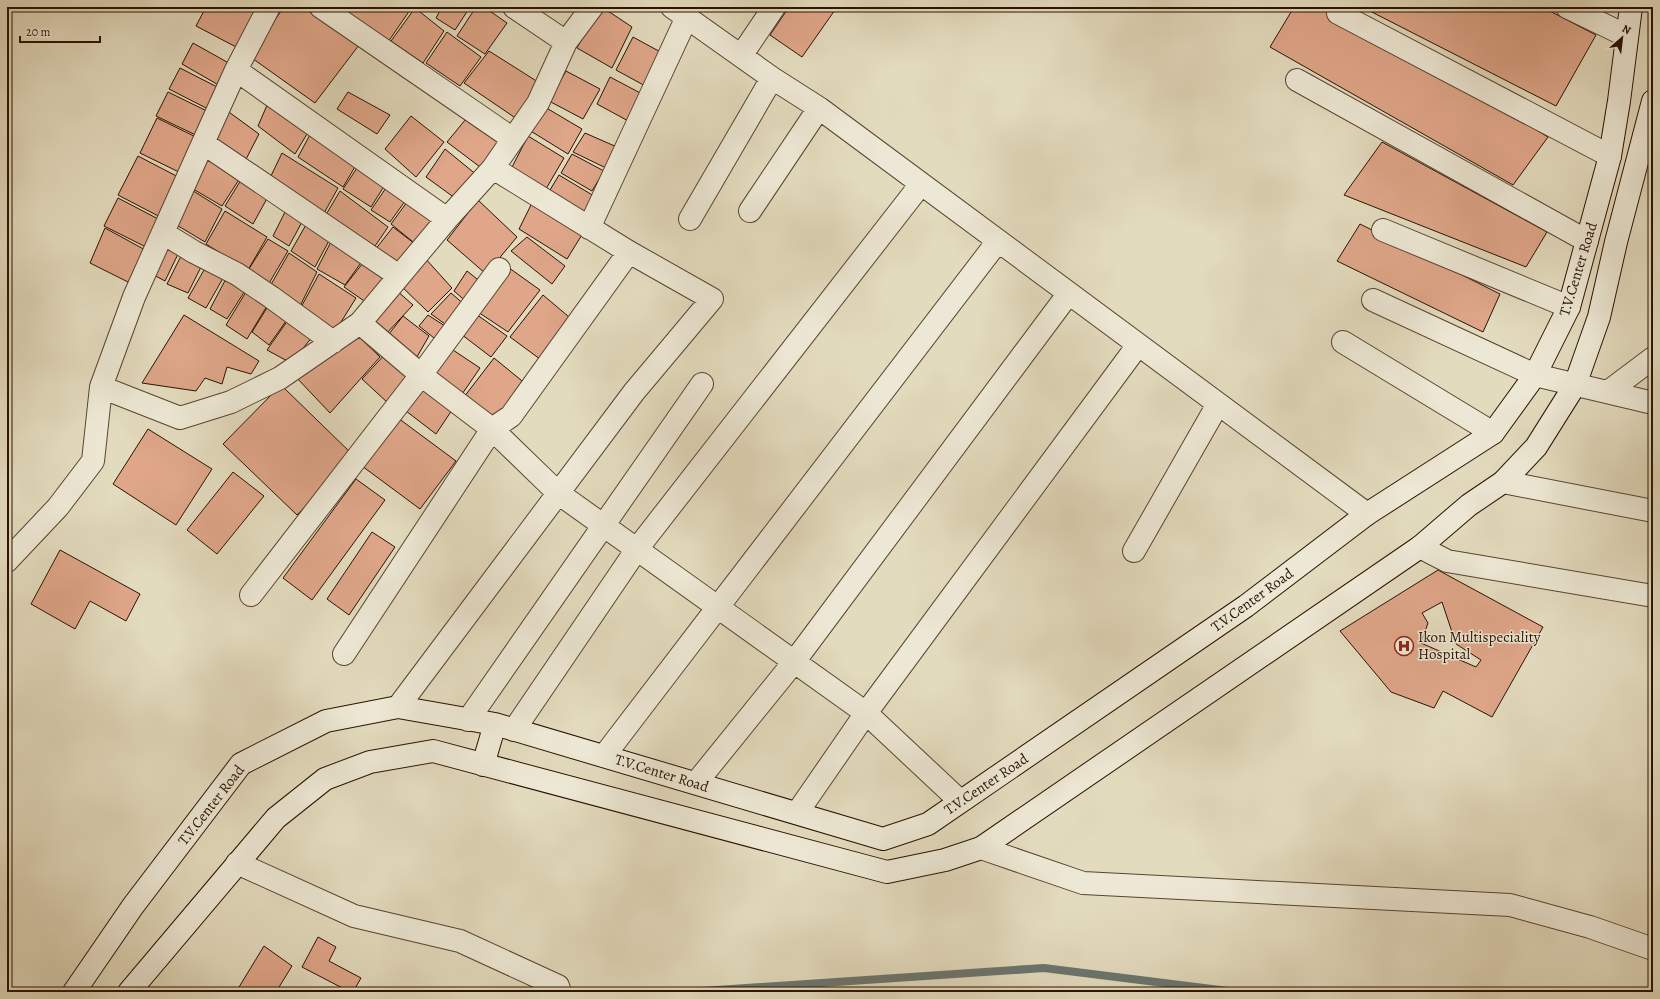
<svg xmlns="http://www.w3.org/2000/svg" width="1660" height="999" font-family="Alegreya,serif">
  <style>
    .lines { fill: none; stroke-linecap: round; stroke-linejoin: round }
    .stream { stroke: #6b7670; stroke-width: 8 }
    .building { fill: #dfa689; stroke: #2a1201; fill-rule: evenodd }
    .street-casing { stroke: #584430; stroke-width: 24 }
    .secondary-casing { stroke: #2a1201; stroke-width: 24 }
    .street { stroke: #ede8d5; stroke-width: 22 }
    .secondary { stroke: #ede8d5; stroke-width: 22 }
    .labels { text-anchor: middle; stroke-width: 3; stroke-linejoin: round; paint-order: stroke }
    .street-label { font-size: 15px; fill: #2a1201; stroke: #ede8d5 }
    .poi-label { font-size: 15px; fill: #2a1201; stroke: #ede8d5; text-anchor: start }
  </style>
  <rect width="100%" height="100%" fill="#e3dbbe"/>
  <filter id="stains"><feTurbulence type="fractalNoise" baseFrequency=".005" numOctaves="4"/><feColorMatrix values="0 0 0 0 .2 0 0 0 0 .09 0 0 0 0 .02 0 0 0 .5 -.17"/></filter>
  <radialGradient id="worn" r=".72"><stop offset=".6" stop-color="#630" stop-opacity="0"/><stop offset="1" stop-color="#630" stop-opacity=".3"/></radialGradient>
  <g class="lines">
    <path class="stream" d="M687,992l357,-24 192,24"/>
  </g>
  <path class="building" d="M206,7h43l10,5 -19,37 -44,-23z
    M284,7h18l57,38 -44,58 -66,-47z
    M342,7h70l-24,35 -48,-32z
    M427,7h10l-3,5z
    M442,7h28l-15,23 -19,-12z
    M476,7h8l23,16 -22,31 -28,-18z
    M598,7h4l30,20 -20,41 -35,-20z
    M789,7h48l-35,50 -32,-22z
    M1294,7h40l214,130 -35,48 -243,-138z
    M1362,7h180l54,28 -40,71z
    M415,8l29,23 -21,32 -32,-22z
    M447,32l34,25 -21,29 -34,-23z
    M633,37l33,18 -17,33 -33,-18z
    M193,43l41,23 -12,21 -40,-23z
    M489,51l49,31 -21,37 -53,-36z
    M180,68l43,22 -11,21 -43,-22z
    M566,71l34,18 -17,30 -34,-18z
    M610,77l36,19 -14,27 -35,-19z
    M168,92l45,22 -11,24 -46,-22z
    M348,92l42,23 -13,19 -40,-25z
    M268,103l42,26 -15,25 -37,-28z
    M543,106l39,23 -14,25 -39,-24z
    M222,107l37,27 -16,31 -36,-24z
    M470,114l37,26 -23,30 -37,-28z
    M411,116l33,26 -28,35 -31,-28z
    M157,118l43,21 -17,35 -43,-21z
    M312,131l47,29 -16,27 -45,-30z
    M585,133l32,14 -11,21 -33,-16z
    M528,136l36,22 -21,36 -33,-23z
    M1382,142l165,90 -21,35 -182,-72z
    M204,147l38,28 -20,31 -34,-20z
    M445,149l33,27 -19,25 -33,-24z
    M282,153l56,35 -15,27 -54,-35z
    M572,154l32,17 -12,20 -31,-18z
    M138,156l46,24 -20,39 -46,-24z
    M361,162l27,18 -17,27 -28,-18z
    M244,175l26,18 -17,31 -28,-18z
    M559,175l35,21 -12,20 -35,-21z
    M390,182l18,15 -18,25 -19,-12z
    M187,187l35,22 -17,33 -35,-21z
    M340,191l48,36 -17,25 -47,-34z
    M118,198l44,23 -14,27 -44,-22z
    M410,198l31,22 -23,26 -27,-22z
    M534,199l49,34 -16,26 -48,-30z
    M478,200l39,37 -31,37 -39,-34z
    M225,211l42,26 -19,33 -42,-26z
    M285,212l17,10 -13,24 -16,-10z
    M307,223l24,14 -16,30 -24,-16z
    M1360,224l140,70 -17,38 -146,-71z
    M393,227l26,20 -22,25 -26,-17z
    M105,228l44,24 -15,33 -44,-22z
    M334,236l31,21 -20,28 -28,-16z
    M527,237l38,29 -13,18 -41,-33z
    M268,239l20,12 -20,34 -21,-13z
    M162,241l18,9 -15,31 -17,-9z
    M184,250l20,11 -16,32 -21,-9z
    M289,253l28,19 -17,34 -31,-18z
    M424,257l28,31 -24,24 -29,-28z
    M366,259l25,18 -24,26 -23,-16z
    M208,263l18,10 -20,35 -18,-10z
    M505,265l35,25 -32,42 -33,-22z
    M467,271l15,12 -13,21 -15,-13z
    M319,274l37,24 -20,32 -36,-21z
    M228,275l20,11 -21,33 -17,-10z
    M249,287l21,14 -23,38 -21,-14z
    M395,289l18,16 -28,30 -19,-15z
    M451,293l15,13 -14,23 -21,-15z
    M543,295l32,27 -31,40 -34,-25z
    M270,303l19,14 -20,28 -17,-13z
    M473,312l34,24 -16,21 -34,-26z
    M184,315l75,46 -8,13 -24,-7 -5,17 -17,-6 -9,13 -54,-8z
    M428,315l20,13 -9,14 -20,-16z
    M403,316l26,20 -15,26 -29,-23z
    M288,320l25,16 -22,27 -24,-13z
    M353,331l27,26 -50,56 -35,-37z
    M447,346l33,22 -20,29 -33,-23z
    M388,351l22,20 -22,32 -26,-24z
    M494,358l33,27 -29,36 -34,-24z
    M281,385l73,71 -57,59 -74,-71z
    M420,385l34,22 -18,27 -30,-23z
    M398,418l58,43 -36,48 -58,-43z
    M148,429l64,40 -36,56 -63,-41z
    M233,472l31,24 -47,58 -30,-24z
    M356,479l29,21 -73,100 -29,-22z
    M372,532l23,15 -46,68 -22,-16z
    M60,550l80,44 -14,27 -36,-20 -15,28 -44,-25z
    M1438,570l105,57 -51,90 -49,-26 -9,17 -43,-16 -51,-61zM1442,602l14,42 25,16 -5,7 -55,-24 7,-20 -6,-10z
    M318,937l18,10 -7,14 32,17 -8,14h-3l-48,-25z
    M264,946l28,20 -16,26h-40z"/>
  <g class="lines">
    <g class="street-casing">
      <path id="street" d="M321,7l192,132
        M514,7l52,35
        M672,7l100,71 47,30 548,406
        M1567,7l60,29
        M1338,13l272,143
        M741,56l33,-49
        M236,70l211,149
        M1297,80l290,161
        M203,143l196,133
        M750,211l69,-103
        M690,219l82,-141
        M589,228l98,-211
        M1383,230l186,77
        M163,233l31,19 43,22 34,23 62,45
        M1373,300l162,75 118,28
        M360,323l61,52 71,54 66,64 308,220 94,88
        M1343,342l150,91
        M101,387l79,31 51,-16 49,-24 80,-55 87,-104 46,-51 45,-65 28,-61 26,-35
        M1609,391l44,-33
        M1503,482l150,29
        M1420,547l27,14 206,35
        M1134,551l84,-147
        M7,561l51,-54 35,-46 8,-74 33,-90 69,-154 33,-73 33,-63
        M251,595l170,-220 78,-106
        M344,654l148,-225 19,-13 118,-164
        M398,707l236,-315 78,-93 -83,-47 -136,-84
        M468,720l234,-336
        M514,730l123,-181 284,-365
        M604,756l394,-515
        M696,783l98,-121 275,-369
        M797,813l69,-100 272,-368
        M981,848l102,35 427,22 80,22 63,22
        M237,863l117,53 106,25 98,45 2,6"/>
    </g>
    <g class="secondary-casing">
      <path id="secondary" d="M483,765l12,-41
        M74,992l59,-86 108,-142 85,-43 72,-14 97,17 388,115 45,-15 318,-218 121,-92 126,-81 42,-58 34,-68 41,-151 9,-55 12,-94
        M129,992l147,-174 49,-39 45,-17 63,-11 454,121 58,-12 36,-12 439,-301 49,-42 34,-23 33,-35 39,-62 24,-68 17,-75 37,-141"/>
    </g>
    <use href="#street" class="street"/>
    <use href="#secondary" class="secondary"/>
  </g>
  <defs>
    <g id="hospital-ring" transform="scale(1)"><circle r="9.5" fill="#ede8d5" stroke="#8f2418" stroke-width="1.5"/><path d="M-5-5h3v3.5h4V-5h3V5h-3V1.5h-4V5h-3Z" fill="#8f2418"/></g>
  </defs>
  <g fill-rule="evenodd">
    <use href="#hospital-ring" x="1404" y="646"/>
  </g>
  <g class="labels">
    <g class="street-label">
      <text transform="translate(1578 269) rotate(-73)" y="5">T.V.Center Road</text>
      <text transform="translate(1252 600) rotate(-36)" y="5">T.V.Center Road</text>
      <text transform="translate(662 773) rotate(17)" y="5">T.V.Center Road</text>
      <text transform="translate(986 784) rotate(-34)" y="5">T.V.Center Road</text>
      <text transform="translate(211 805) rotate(-52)" y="5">T.V.Center Road</text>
    </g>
    <g class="poi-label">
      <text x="1418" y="642">Ikon Multispeciality<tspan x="1418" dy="17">Hospital</tspan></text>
    </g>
  </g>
  <rect width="1660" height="999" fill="none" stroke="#e3dbbe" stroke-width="24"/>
  <rect x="8" y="8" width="1644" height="983" fill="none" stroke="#2a1201" stroke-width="2"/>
  <rect x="12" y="12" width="1636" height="975" fill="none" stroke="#2a1201"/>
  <g transform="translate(1622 38) rotate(28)" stroke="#ede8d5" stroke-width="3" paint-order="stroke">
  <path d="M0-3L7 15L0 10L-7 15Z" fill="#2a1201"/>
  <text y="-6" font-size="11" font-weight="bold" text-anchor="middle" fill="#2a1201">N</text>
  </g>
  <path d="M20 36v6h80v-6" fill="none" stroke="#2a1201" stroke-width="2"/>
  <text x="26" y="36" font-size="12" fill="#2a1201" stroke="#ede8d5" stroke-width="3" paint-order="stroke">20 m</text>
  <rect width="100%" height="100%" filter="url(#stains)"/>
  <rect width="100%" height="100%" fill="url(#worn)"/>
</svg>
